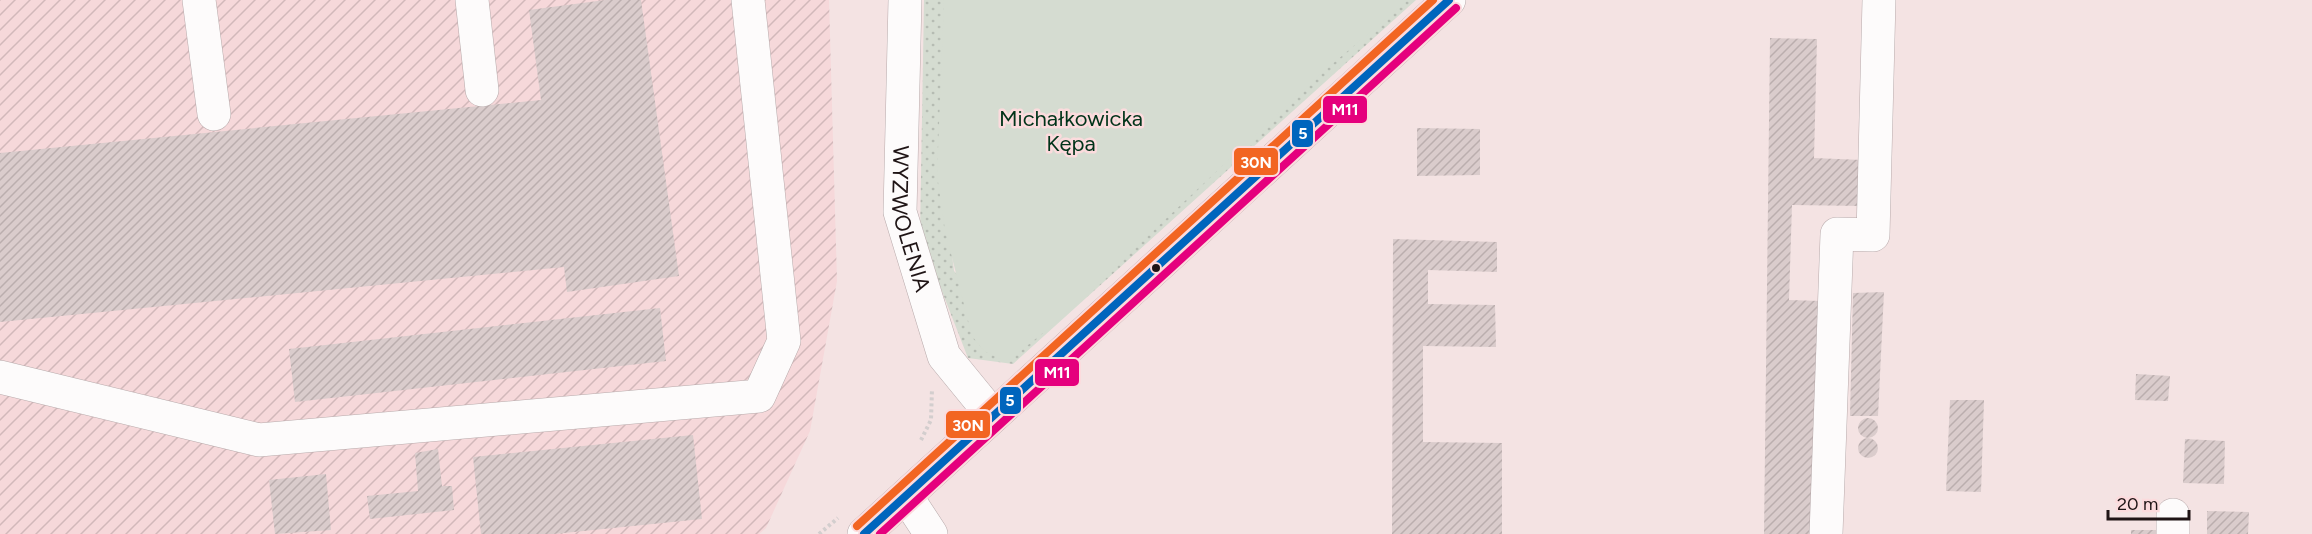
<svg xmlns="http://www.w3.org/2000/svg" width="2312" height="534" font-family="Figtree,sans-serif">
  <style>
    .industrial { fill: url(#industrial-furrows) }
    .grass { fill: url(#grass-dots) }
    .park { fill: #d5dcd1 }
    .building { fill: url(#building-hatch) }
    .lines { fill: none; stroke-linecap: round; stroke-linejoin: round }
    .minor-casing { stroke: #b8aaab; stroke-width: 34 }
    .path { stroke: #d3cece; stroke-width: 4; stroke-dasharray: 3 3; stroke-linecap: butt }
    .minor { stroke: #fdfbfb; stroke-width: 33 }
    .bus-1-casing { stroke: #fcdbdd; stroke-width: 12 }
    .bus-2-casing { stroke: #fcdbdd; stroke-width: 12 }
    .bus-3-casing { stroke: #fcdbdd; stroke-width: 12 }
    .bus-1 { stroke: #0065bd; stroke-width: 8 }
    .bus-2 { stroke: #e5007d; stroke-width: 8 }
    .bus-3 { stroke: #f26522; stroke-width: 8 }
    .bus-dot { fill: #1f1415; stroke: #fcdbdd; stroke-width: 2 }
    .labels { text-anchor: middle; stroke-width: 5; stroke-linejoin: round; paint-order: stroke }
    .park-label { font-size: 22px; fill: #003319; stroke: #fcdbdd }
    .street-label { font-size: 22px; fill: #1f1415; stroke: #fcdbdd }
    .line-badge { stroke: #fcdbdd; stroke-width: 2 }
    .badge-label { font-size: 16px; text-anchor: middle; font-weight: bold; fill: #fff }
  </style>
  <defs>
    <pattern id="industrial-furrows" width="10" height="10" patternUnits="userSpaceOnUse" patternTransform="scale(1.5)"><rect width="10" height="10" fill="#f6d8da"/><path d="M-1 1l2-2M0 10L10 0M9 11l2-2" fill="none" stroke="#d2b8ba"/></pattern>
    <pattern id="grass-dots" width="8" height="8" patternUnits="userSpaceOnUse" patternTransform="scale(1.5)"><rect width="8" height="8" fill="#d5dcd1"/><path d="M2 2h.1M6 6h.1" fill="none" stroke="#b6bcb3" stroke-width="1.8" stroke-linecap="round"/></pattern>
    <pattern id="building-hatch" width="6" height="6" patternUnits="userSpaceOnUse" patternTransform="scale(1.5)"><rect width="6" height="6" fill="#dacccc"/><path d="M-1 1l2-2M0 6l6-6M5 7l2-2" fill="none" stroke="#bbaeae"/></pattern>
  </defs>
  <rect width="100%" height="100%" fill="#f4e3e3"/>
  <path class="industrial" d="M0,0h829l8,281 -27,150 -44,97 -7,6h-759z"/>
  <path class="grass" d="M924,0h21l-4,167 13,104 54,55 345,-326h63l-403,364 -45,-6 -48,-123z"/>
  <path class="park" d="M944,0h464l-91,77 -263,247 -47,38 -23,-11 -12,-15 -27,-106 -8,-55z"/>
  <path class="building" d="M605,0h36l38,276 -112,16 -3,-25 -564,55v-169l541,-53 -12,-90z
    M1770,38l47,1 -3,119 48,2 -1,46 -69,-1 -3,95 32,1 -4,233h-53z
    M1417,128l63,1v46l-63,1z
    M1393,239l104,3v30l-69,-2v34l67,1 1,42 -73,-1v96l79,1v91h-110z
    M1884,292l-6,124h-28l3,-123z
    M660,308l6,53 -371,41 -6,-53z
    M2136,374l34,2 -2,25 -33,-1z
    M1950,400h34l-3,92 -35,-1z
    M1858 428a10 10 0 1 1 20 0a10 10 0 1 1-20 0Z
    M693,435l9,84 -148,15h-73l-8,-77z
    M1858 448a10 10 0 1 1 20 0a10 10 0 1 1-20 0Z
    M2185,439l40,2 -1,43 -41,-1z
    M438,449l4,37h10l2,24 -84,9 -3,-23 51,-5 -3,-38z
    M326,474l5,56 -56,4 -6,-54z
    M2207,511l42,1 -1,22h-41z
    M2131,530h27v4h-27z"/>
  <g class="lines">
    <g class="minor-casing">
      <g id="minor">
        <path d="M199,0l15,114"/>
        <path d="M472,0l10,90"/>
        <path id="s1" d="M905,0l-5,212 44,144 49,60"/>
        <path d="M0,377l259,63 500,-44 25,-55 -36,-341"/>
        <path d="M906,496l25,38"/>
        <path d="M864,534l585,-534"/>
        <path d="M1826,534l11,-300 36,1 6,-235"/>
        <path d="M2173,534v-19"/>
      </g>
    </g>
    <path class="path" d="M921,440l10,-20 1,-31
      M819,534l19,-16"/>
    <use href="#minor" class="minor"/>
    <g class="bus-1-casing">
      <path id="bus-1" d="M864,534l585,-534"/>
    </g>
    <g class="bus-2-casing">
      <path id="bus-2" d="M880,534l576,-526"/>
    </g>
    <g class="bus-3-casing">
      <path id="bus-3" d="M857,526l576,-526"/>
    </g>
    <use href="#bus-1" class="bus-1"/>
    <use href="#bus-2" class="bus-2"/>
    <use href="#bus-3" class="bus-3"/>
  </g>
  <circle class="bus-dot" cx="1156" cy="268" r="5"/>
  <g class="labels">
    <g class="park-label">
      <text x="1071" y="126">Michałkowicka<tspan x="1071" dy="25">Kępa</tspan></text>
    </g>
    <g class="street-label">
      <text dy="8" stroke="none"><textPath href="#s1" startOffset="220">WYZWOLENIA</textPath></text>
    </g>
  </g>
  <g class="line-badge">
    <rect x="1322" y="95" width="46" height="29" rx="6" fill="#e5007d"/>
    <rect x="1291" y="119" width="23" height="29" rx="6" fill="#0065bd"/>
    <rect x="1233" y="147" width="46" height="29" rx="6" fill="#f26522"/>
    <rect x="1034" y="358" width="46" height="29" rx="6" fill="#e5007d"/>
    <rect x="999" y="386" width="23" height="29" rx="6" fill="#0065bd"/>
    <rect x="945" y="410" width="46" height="29" rx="6" fill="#f26522"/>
  </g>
  <g class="badge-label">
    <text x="1345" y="115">M11</text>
    <text x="1303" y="139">5</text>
    <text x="1256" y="168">30N</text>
    <text x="1057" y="378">M11</text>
    <text x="1010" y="406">5</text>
    <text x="968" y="431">30N</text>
  </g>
  <path d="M2108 510v9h81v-9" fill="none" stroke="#1f1415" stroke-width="3"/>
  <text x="2117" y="510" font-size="18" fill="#1f1415" stroke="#fcdbdd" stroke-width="4.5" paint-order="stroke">20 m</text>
</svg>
